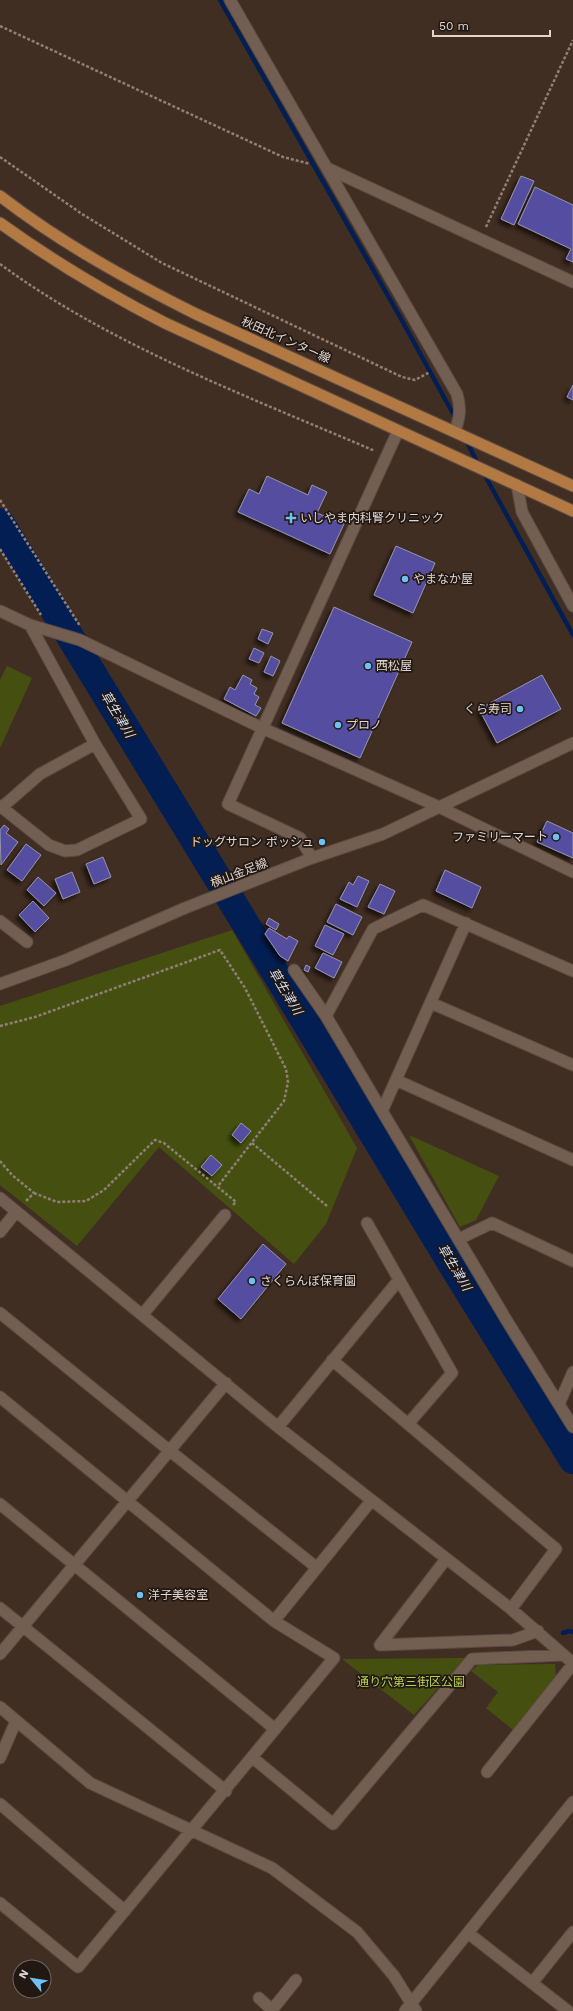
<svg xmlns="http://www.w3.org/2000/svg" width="573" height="2011" font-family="'Work Sans','Noto Sans JP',sans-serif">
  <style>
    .green { fill: #455010 }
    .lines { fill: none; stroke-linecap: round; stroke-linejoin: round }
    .stream { stroke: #031e53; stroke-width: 4.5 }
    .river { stroke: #031e53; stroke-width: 28 }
    .building { fill: #554e9f; stroke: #9495ac; filter: url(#shadow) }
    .minor-casing { stroke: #5b4b42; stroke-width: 13 }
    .tertiary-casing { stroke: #5b4b42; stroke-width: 13 }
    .primary-casing { stroke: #5b4b42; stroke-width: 13 }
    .path { stroke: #8f7f76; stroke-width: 2.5; stroke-dasharray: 3 2; stroke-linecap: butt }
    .minor { stroke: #735e52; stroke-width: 11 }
    .tertiary { stroke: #735e52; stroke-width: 11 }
    .primary { stroke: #b37942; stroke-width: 11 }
    .poi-dot { fill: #6dc2f3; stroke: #211813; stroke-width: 1.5 }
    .labels { text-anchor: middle; stroke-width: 3.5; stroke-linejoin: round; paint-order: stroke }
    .street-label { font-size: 12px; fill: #e1d5ce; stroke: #211813 }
    .poi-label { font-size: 12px; fill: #e1d5ce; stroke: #211813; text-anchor: start }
    .park-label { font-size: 12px; fill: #b8d04b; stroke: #211813 }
    .water-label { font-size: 13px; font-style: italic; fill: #cfdbf0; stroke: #211813 }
  </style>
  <defs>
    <filter id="shadow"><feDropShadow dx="-3.5" dy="3.5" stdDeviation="2" flood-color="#0009"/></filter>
  </defs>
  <rect width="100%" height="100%" fill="#412e23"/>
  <path class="green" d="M7,666l25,12 -32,70v-68z
    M232,930l125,218 -31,76 -32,40 -135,-117 -82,99 -77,-61v-179z
    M409,1135l90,41 -23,44 -16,7z
    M465,1658l-51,57 -72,-56z
    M555,1664l1,12 -43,54 -27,-22 12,-16 -27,-21 7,-6z"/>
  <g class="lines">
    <path class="stream" d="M220,0l180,317 56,102
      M466,440l13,26
      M483,472l90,163
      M563,1633l6,-2 4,1"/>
    <path class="river" d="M0,522l283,463 174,288 116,187"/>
  </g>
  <path class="building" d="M521,176l13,5 -20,44 -13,-6z
    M535,187l38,18v57l-7,-3 5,-10 -53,-25z
    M573,385v15l-6,-3z
    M267,476l41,19 4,-10 15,7 -10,21 27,11 -14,30 -92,-42 11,-23 10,5z
    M396,546l39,17 -22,50 -39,-18z
    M334,607l78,35 -52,116 -78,-35z
    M262,629l11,4 -5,11 -10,-5z
    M254,648l10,5 -5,10 -10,-4z
    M271,656l9,5 -7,15 -9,-4z
    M243,675l9,5 -2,4 7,4 -3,6 5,3 -4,8 6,3 -5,8 -32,-17 6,-12 5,3z
    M542,675l19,34 -64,34 -18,-34z
    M547,821l26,12v25l-36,-16z
    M4,825l5,4 -3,4 12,9 -17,23 -1,-35z
    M26,844l15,11 -19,26 -15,-11z
    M103,857l8,20 -17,7 -8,-20z
    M445,870l36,17 -9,21 -36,-17z
    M72,872l8,20 -17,7 -8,-20z
    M358,876l11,5 -12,26 -17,-8 9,-17 4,3z
    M38,877l18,16 -12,13 -17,-16z
    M380,884l15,7 -11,23 -16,-7z
    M33,901l16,17 -14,14 -16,-17z
    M336,904l26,13 -9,18 -26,-13z
    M269,918l10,6 -3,6 -10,-6z
    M325,925l19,9 -11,21 -18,-9z
    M269,928l18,11 2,-3 9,5 -10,20 -8,-5 -15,-22z
    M323,953l19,9 -8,16 -19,-10z
    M306,965l4,2 -2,5 -4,-2z
    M241,1123l10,8 -10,12 -9,-8z
    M211,1155l11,10 -10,11 -11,-9z
    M263,1244l23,20 -45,55 -23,-20z"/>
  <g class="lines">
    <g class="minor-casing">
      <path id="minor" d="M230,0l227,394c4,14 3,23 -2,37
        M329,169l244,113
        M517,485l5,27 51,94
        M0,611l30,14 50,15 182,88 177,79 134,65
        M0,806l49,39 16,6 12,-1 64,-31 -46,-75 -65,-119
        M2,807l38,-33 55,-30
        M312,858l-12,-20 -72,-34 170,-373
        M0,921l27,21
        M466,923l-84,188 125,210 66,106
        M294,970l32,46 47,-87 50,-24 150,66
        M431,1003l142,62
        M326,1016l56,95
        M396,1080l177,80
        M0,1198l278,229 233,182 62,54
        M367,1223l85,150 -44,51 148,125 -45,60
        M0,1232l16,-20
        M459,1239l33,-16 81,38
        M0,1313l170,138 146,116
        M143,1314l82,-99
        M332,1360l76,64
        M0,1397l274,224 60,37 -256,309 -78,-64
        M559,1404l14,-32
        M278,1427l120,-146
        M0,1504l275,225
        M0,1608l226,183
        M274,1621l97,-120
        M380,1645l133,-5 25,-9
        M380,1645l66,-86
        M0,1654l226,-271
        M0,1707l90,76 182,85 85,64 37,44 22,35
        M0,1758l16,-37
        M253,1758l80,66 139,-165 91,-4
        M487,1772l86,-108
        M0,1804l125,107
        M468,1933l100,78
        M532,1983l41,-51
        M259,1998l14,13
        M272,2010l24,-30
        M405,2011l168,-209"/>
    </g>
    <g class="tertiary-casing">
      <path id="tertiary" d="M0,984l66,-24 119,-52 127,-50 71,-24 190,-91"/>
    </g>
    <g class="primary-casing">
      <path id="primary" d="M0,196c61,47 128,84 196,118l377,172
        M0,223c53,38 108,71 165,100l408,188"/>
    </g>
    <path class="path" d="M0,26l283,131 27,7
      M0,157l82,57 80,49 240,114 13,3 15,-8
      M486,227l87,-187
      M0,264c110,81 249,133 375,187
      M0,500l80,126
      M0,549l41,66
      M0,1026l35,-9 185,-67 25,38 41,81 2,13 -4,19 -66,85
      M252,1143l75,63
      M0,1161l12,14 22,18 -9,9
      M34,1193l23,9 29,-1 18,-11 51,-50 9,3 72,59 -4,4"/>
    <use href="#minor" class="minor"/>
    <use href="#tertiary" class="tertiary"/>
    <use href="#primary" class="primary"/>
  </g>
  <g class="poi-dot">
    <path d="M289 512h4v4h4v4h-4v4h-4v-4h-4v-4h4z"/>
    <circle cx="405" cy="579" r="4"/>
    <circle cx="368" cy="666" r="4"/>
    <circle cx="520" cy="709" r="4"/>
    <circle cx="338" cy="725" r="4"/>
    <circle cx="556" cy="837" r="4"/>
    <circle cx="322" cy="842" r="4"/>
    <circle cx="252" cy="1281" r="4"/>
    <circle cx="140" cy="1595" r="4"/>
  </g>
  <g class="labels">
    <g class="street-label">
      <text transform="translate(286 340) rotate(24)" y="4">秋田北インター線</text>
      <text transform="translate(239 873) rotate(-21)" y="4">横山金足線</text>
    </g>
    <g class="poi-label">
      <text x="300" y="522">いしやま内科腎クリニック</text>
      <text x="413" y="583">やまなか屋</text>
      <text x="376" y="670">西松屋</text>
      <text x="512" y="713" text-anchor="end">くら寿司</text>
      <text x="346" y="729">プロノ</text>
      <text x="548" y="841" text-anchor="end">ファミリーマート</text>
      <text x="314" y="846" text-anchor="end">ドッグサロン ポッシュ</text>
      <text x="260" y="1285">さくらんぼ保育園</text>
      <text x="148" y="1599">洋子美容室</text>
    </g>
    <g class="park-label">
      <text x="411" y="1686">通り穴第三街区公園</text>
    </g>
    <g class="water-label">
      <text transform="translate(118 714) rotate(59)" y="5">草生津川</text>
      <text transform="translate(286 991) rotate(59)" y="5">草生津川</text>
      <text transform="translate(455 1267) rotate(59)" y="5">草生津川</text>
    </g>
  </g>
  <g transform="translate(32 1979) rotate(300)"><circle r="19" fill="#211813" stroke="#6e645e"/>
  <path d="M0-3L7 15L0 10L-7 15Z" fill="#6dc2f3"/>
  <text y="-6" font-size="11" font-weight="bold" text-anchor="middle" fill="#e1d5ce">N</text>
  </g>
  <path d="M433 30v6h117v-6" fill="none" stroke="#e1d5ce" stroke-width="2"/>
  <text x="439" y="30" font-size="12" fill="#e1d5ce" stroke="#211813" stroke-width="3" paint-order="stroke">50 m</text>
</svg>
